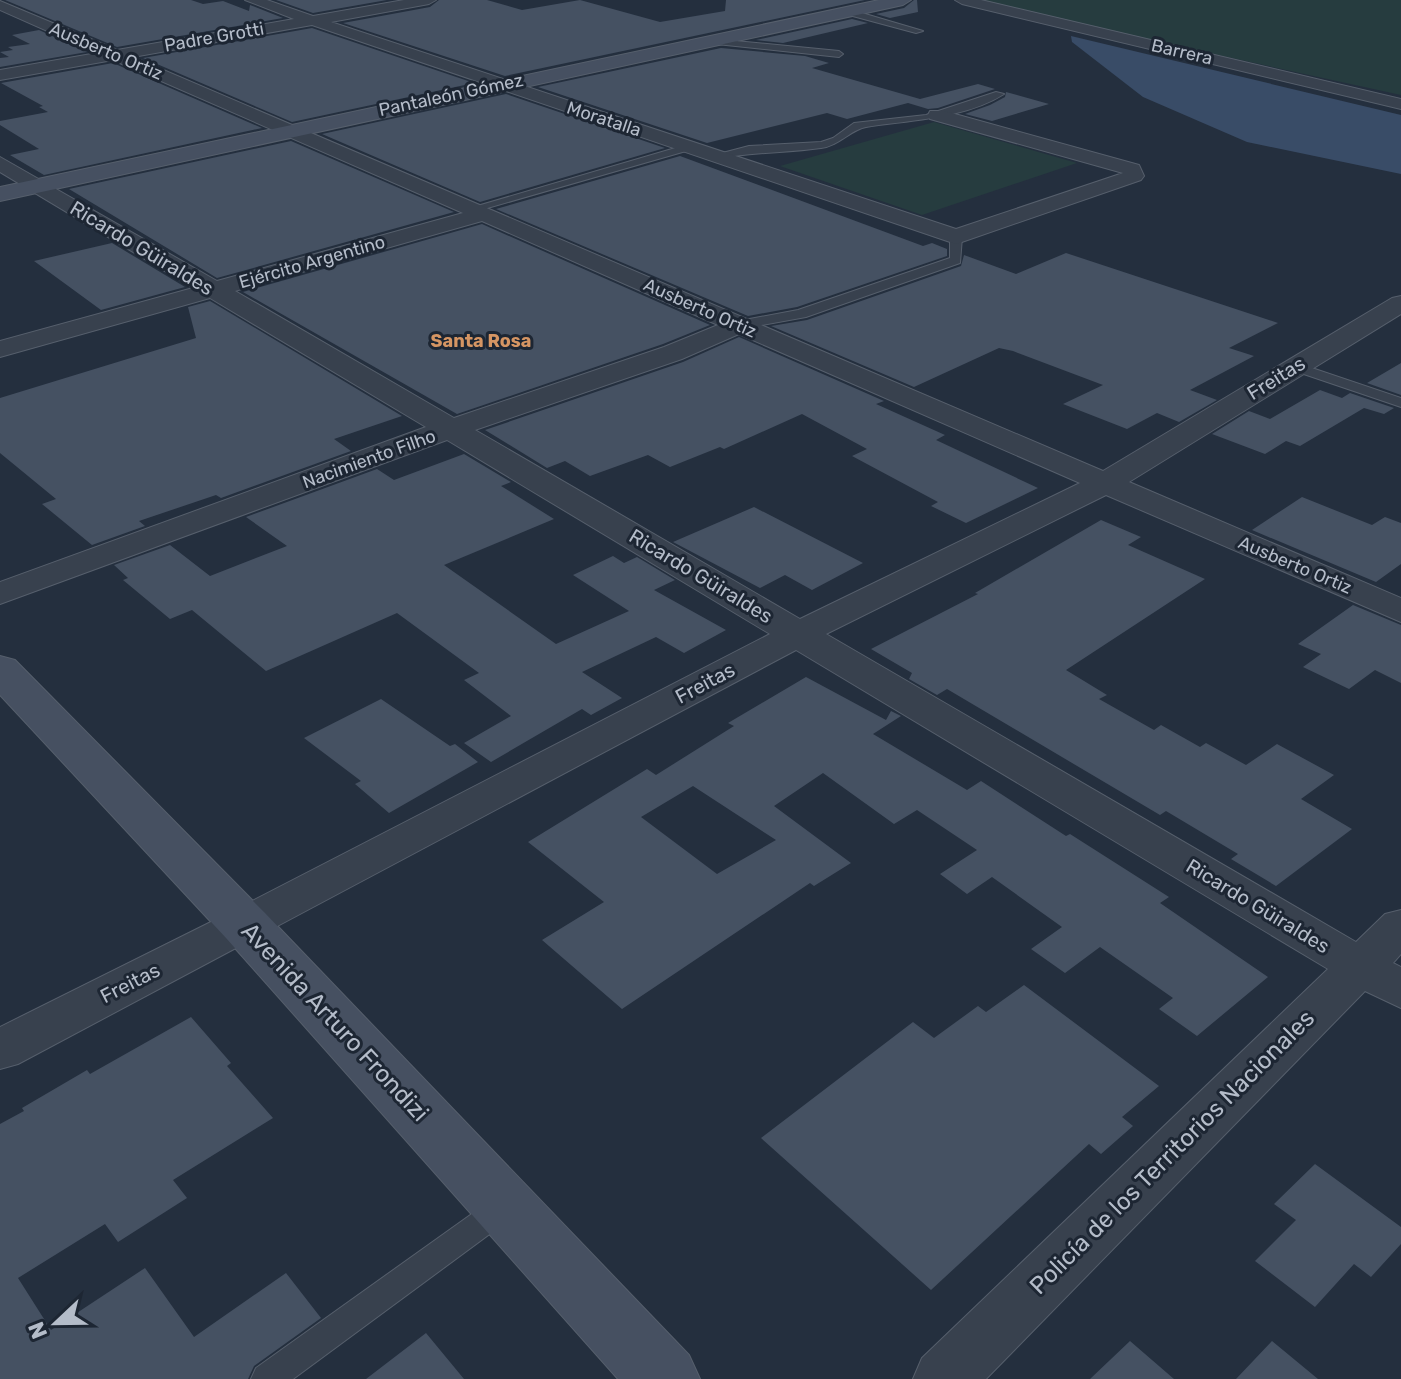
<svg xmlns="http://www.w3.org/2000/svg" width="1401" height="1379" font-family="Rubik,sans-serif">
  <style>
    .green { fill: #263c3f }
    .water { fill: #394c67 }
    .building { fill: #455162; fill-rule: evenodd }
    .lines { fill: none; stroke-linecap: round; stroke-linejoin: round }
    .lane-casing { stroke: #565f6c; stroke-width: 2 }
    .street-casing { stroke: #565f6c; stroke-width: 2 }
    .secondary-casing { stroke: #565f6c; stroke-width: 2 }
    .lane { fill: #38414e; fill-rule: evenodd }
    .street { fill: #38414e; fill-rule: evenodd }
    .secondary { fill: #465061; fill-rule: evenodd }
    .labels { text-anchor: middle; stroke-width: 6; stroke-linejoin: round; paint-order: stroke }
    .far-street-label { font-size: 18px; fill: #b4bcc9; stroke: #1d2633 }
    .far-neighbourhood-label { font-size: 18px; font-weight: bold; fill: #d59563; stroke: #1d2633 }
    .street-label { font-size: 20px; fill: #b4bcc9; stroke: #1d2633 }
    .near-street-label { font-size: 24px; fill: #b4bcc9; stroke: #1d2633 }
  </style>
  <rect width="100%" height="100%" fill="#242f3e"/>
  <path class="green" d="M966,0h435v95z
    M934,122l143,41 -155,52 -142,-49z"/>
  <path class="water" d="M1071,36l330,79v59l-154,-32 -104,-45 -71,-55z"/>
  <path class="building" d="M5,0h186l12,4 20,-3 26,10 1,-6 33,13 -166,29z
    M276,0h111l-74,13z
    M439,0h48l35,10 58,-10 80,22 65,-11 1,-11h139l-360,76 -162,-53 87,-16z
    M914,0h3l1,12 -28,6 -14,-4 28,-6z
    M852,19l16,4 -85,20 -27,-3z
    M312,28l162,55 -182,39 -149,-64z
    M39,30l48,22 -87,15v-9l9,-1 -9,-5 13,-2 -5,-3 22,-3 -18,-9z
    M721,48l84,8 24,7 -17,5 108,31 58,-15 17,5 -57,19 -10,1 -20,-6 -61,16 -20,-6 -120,30 -169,-56z
    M113,63l149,65 -218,47 -34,-20 29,-6 -39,-24v-4l48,-9 -9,-5 4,-1 -42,-23z
    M1006,92l43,12 -57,17 -27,-7 25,-9 15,-8z
    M506,94l159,54 -185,54 -158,-68z
    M291,141l163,71 -237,66 -148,-89z
    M680,156l243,90 9,-3 15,6v7l-150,51 -49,9 -252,-107z
    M482,224l228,101 -47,19 -206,70 -214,-122z
    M112,243l73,44 -84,23 -67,-49z
    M1066,253l212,70 -49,25 25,8 -64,34 27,10 -38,22 -22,-9 -30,16 -64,-25 40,-19 -90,-34 -14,-3 -85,39 -143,-61 36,-6 154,-54 3,-11 52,19z
    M210,301l192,115 -68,23 17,12 -130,47 -5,-3 -77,26 6,5 -53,19 -50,-41 14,-5 -56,-46v-55l196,-60 -8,-31z
    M739,337l145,64 -8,3 69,31 -9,5 102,48 -72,35 -35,-17 7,-4 -86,-46 15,-7 -65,-35 -78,35 -4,-2 -50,20 -22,-12 -58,21 -25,-15 -18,7 -62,-38 198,-68z
    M1401,363v32l-34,-12z
    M1320,390l22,8 8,-5 44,15 -10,6 -20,-6 -64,38 -14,-5 -21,13 -53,-20 37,-23 21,8z
    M464,454l47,28 -10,4 53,33 -110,46 112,79 73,-33 -56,-36 40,-19 11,7 13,-6 38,23 -21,10 72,40 -42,23 -28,-16 -74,35 40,26 -31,17 -9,-6 -91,53 -27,-19 47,-27 -47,-36 15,-7 -82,-60 -131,58 -74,-61 -22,9 -47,-39 5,-2 -14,-13 56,-20 40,31 77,-30 -41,-29 131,-48 17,11z
    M1302,497l70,28 13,-8 16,6v41l-25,18 -124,-52z
    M754,507l109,56 -51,27 -27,-15 -25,13 -87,-46z
    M1101,520l40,17 -13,8 77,34 -139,91 41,25 -8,4 55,31 7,-5 39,22 6,-4 40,22 31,-21 57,31 -33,24 51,30 -76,57 -45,-27 7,-5 -72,-43 -6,4 -213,-126 -10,6 -28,-16 3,-6 -41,-24 107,-55 -3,-1z
    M1353,605l48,20v58l-26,-13 -26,19 -46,-22 18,-13 -23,-10z
    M806,677l80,43 5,-9 10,5 -28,18 94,56 14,-9 85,55 4,-2 99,63 -9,6 108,74 -71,59 -38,-27 14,-11 -73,-51 -35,26 -34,-24 31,-22 -70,-50 -25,17 -27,-20 37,-24 -60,-40 -23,14 -71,-51 -49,33 77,57 -37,23 -4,-3 -188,126 -80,-69 62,-38 -76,-60 119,-73 9,6 78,-49 -6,-3zM693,786l83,54 -59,34 -76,-57z
    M381,699l69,47 5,-2 23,18 -89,51 -34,-29 6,-3 -57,-43z
    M1024,985l135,101 -37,31 11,9 -32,28 -12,-10 -158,146 -170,-152 152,-116 21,16 44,-32 8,6z
    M191,1017l40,46 -4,3 46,52 -100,62 14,18 -69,44 -13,-18 -87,54 33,52 94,-62 49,69 92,-64 35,45 -67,48 -6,13h-248v-255l24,-13 -2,-3 65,-38 3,4z
    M1315,1164l86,63v17l-30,33 -17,-13 -39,43 -60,-46 41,-41 -22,-16z
    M426,1333l38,46h-98z
    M1130,1341l44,38h-84z
    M1272,1341l46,38h-82z"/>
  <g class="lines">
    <g class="lane-casing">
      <path id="lane" d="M849,11h6l68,20 -7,2 -67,-18z
        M704,38l135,13 4,3 -4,3 -132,-14z
        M996,92l8,2c-39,25 -95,26 -138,33 -16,3 -27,19 -45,21 -35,5 -70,4 -105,11l-5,-3 38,-10 72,-4 12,-4 21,-15 72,-8z
        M689,144l5,3 -1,2 -216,62 -10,-2z
        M956,233l6,4 -2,26 -154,54 -67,12 -7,-4 7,-4 59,-11 152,-52v-21z
        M1294,362l107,36v9l-112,-38 -2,-3z
        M500,1197l10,4 5,9 -5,9 -217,160h-42l5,-11 234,-167z"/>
    </g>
    <g class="street-casing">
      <path id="street" d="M245,0h22l46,16 91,-16h32l-7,4 -98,18 625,207 167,-56 -193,-54 -2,-4 2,-4h14l195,54 5,11 -3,4 -185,64 -644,-219 -179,32 970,414 289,-173 9,-2v18l-272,168 272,116v24l-295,-127 -280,139 530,308 29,-28 16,-4v44l-8,9 8,4v41l-36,-17 -379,388h-73l9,-21 406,-389 -532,-319 -778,414 -18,5v-42l229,-114 541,-279 -323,-194 -447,164v-22l426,-155 -216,-129 -210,59v-16l193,-53 -193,-116v-15l217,124 246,-68 -350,-153 -113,20v-10l97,-17 -97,-43v-9l117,49 177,-31zM482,221l236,104 -54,22 -210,71 -219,-127zM739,334l341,149 -280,136 -325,-189 207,-71z
        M955,0h26l420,99v10l-439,-105z"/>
    </g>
    <g class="secondary-casing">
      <path id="secondary" d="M879,0h32l-8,5 -903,196v-14z
        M0,656l15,4 249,252 425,443 11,24h-82l-392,-441 -226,-243z"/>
    </g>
    <use href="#lane" class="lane"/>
    <use href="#street" class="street"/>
    <use href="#secondary" class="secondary"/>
  </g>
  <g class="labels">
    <g class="far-street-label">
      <text transform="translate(214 37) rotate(-10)" y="6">Padre Grotti</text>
      <text transform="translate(106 51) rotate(23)" y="6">Ausberto Ortiz</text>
      <text transform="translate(1182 52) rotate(13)" y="6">Barrera</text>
      <text transform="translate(451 95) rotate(-12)" y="6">Pantaleón Gómez</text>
      <text transform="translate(604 119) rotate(18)" y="6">Moratalla</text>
      <text transform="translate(312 262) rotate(-16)" y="6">Ejército Argentino</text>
      <text transform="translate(700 308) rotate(24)" y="6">Ausberto Ortiz</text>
      <text transform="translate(369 459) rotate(-20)" y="6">Nacimiento Filho</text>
      <text transform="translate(1295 565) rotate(23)" y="6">Ausberto Ortiz</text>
    </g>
    <g class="far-neighbourhood-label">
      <text x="481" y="347">Santa Rosa</text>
    </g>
    <g class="street-label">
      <text transform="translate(142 248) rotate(31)" y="7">Ricardo Güiraldes</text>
      <text transform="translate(1276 378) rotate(-32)" y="7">Freitas</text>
      <text transform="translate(701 576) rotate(31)" y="7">Ricardo Güiraldes</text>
      <text transform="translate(705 683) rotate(-28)" y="7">Freitas</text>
      <text transform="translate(1258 906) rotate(31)" y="7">Ricardo Güiraldes</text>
      <text transform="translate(130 983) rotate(-27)" y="7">Freitas</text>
    </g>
    <g class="near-street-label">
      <text transform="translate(335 1022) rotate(47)" y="8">Avenida Arturo Frondizi</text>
      <text transform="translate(1172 1152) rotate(-45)" y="8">Policía de los Territorios Nacionales</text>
    </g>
  </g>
  <g transform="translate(56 1323) rotate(248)" stroke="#1d2633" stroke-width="6" paint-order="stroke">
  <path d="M0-6L14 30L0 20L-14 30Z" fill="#b4bcc9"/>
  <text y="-12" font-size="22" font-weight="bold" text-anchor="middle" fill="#b4bcc9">N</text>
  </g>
</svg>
